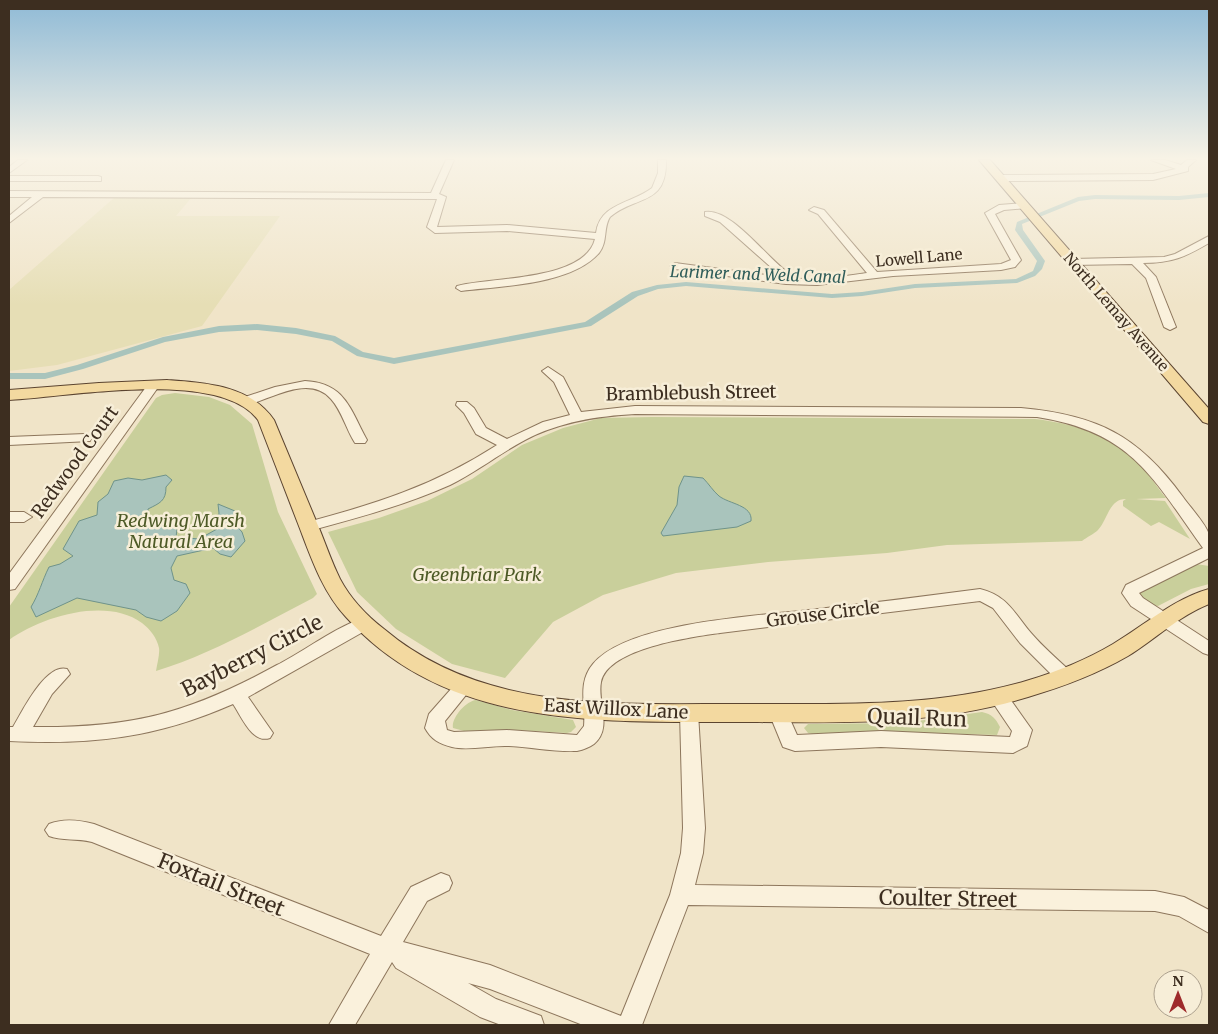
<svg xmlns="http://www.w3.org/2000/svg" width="1218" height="1034" font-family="Merriweather,serif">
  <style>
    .farmland { fill: #e6deb5 }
    .green { fill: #c9cf9b }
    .water { fill: #a9c4bc; stroke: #6f938a }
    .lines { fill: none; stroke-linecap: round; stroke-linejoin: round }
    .canal { fill: #a9c4bc; fill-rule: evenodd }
    .minor-casing { stroke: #8d765c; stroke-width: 2 }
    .major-casing { stroke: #5b4430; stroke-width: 2 }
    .minor { fill: #faf1dc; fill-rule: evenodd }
    .major { fill: #f3d9a0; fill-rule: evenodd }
    .labels { text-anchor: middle; stroke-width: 5; stroke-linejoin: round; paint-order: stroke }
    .far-street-label { font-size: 15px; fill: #3d2e20; stroke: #f7eed8 }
    .far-water-label { font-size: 16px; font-style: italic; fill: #2f5d5a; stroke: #f7eed8 }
    .street-label { font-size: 18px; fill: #3d2e20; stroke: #f7eed8 }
    .park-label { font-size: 18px; font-style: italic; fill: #4d5a26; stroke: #f7eed8 }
    .near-street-label { font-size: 21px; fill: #3d2e20; stroke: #f7eed8 }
  </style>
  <rect width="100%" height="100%" fill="#f0e4c8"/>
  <path class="farmland" d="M115,197h77l-16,19h104l-78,110 -145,39 -48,6v-81z"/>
  <path class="green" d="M175,393l34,4 21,8 22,19 26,88 39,82 -4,4c-52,27 -102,56 -157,73 1,-7 4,-17 3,-23 -2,-10 -9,-19 -17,-25 -35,-26 -100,-7 -133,17v-33l147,-209 6,-3z
    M652,417l383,2c36,4 76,16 102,42 11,11 19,25 29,37l-30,1 29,2 25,38 -31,-17 -8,4 -28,-20v-5l3,-2c-17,0 -18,20 -28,31 -4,4 -11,7 -16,11l-135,4 -60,8 -119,9 -92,11 -73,22 -50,27 -48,56 -53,-14 -56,-35 -39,-37 -29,-60 51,-14 48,-17 45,-22 50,-34 41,-17 38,-10z
    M1196,564l13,2v18l-18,5 -33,17 -9,-1 -11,-11z
    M476,700l36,10 61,10 3,7 -5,5 -4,1 -52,-3 -51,1 -11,-3c-2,-10 13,-27 23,-28z
    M982,712c10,2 14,7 18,15l-3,8 -100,-3 -85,2 -4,-1 -4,-5 4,-4 95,-1z"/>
  <path class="water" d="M166,475l6,5 -6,7c0,14 -6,16 -18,22v7l29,13 -1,8 23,2 18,-10 2,-16 -1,-9 17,7 -1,12 8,9 3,9 -14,16 -11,-3 -7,-6 -36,8 -6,12 3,12 12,4 4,9 -13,18 -16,10 -15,-4 -10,-7 -59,-12 -41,19 -5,-10c8,-13 11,-26 18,-40l11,-3 13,-8 -10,-7 16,-28 18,-6 1,-13 10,-8 6,-13 14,-3 14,2z
    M684,476l19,2c6,6 10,13 16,18 10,8 34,9 32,25l-14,6 -74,9 -2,-3 16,-28 2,-18z"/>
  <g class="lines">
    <path class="canal" d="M1209,193v4l-30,3 -84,-1 -16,2 -57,23 1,6 22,31 -3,8 -7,7 -18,7 -102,5 -53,8 -30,2 -146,-12 -28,3 -20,7 -47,30 -197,38 -37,-8 -25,-15 -36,-7 -39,-4 -38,2 -54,10 -82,27 -38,10h-36v-6h36l32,-8 86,-28 56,-11 38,-2 39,4 39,8 28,16 31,6 191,-36 47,-30 25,-7 29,-3 146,12 30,-2 53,-8 101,-5 17,-8 4,-10 -22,-31 2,-8 61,-25 17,-2 84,1z"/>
    <g class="minor-casing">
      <path id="minor" d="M18,160h9l-18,13v-6z
        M446,160h8l-15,34 7,3 -9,30 70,-2 89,8c4,-30 35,-29 56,-45l6,-15v-13h8c1,46 -30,35 -56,57 -7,11 -2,25 -11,36 -28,32 -98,33 -138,38l-5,-3 1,-2c34,-9 128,-5 138,-47l-88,-8 -72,2 -8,-6 10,-28h-3l-391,-2 -34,26v-7l23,-19h-23v-6l422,2z
        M1151,160h14l16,5 6,-5h9l-8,7v4l-35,9 -154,1 -4,-3 4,-3 154,-1 23,-5z
        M98,176l3,1v4h-92v-5z
        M1024,203l4,3 -1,2 -23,2 -9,4 26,46 -6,7 -14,3 -108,6 -76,9 -31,-1 -111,-15 -5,-3 5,-3 107,14 -62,-55 -15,-6v-4c27,-5 66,52 89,65 11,6 59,-2 73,-4l-49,-59 -9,-4 5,-3 10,3 53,62 124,-8 10,-4 -26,-47 14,-8z
        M1209,236v7c-24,14 -37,20 -66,20l13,14 20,50 -6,3 -6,-3 -18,-49 -14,-14 -60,1 -5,-3 5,-3 92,-2 11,-3z
        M548,367l15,10 18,35 54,-6 386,2c76,7 117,27 162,89 6,9 24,28 26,38 2,7 0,16 0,23l-70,35 4,5 66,43v14l-6,-2 -72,-47 -9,-13 4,-8 77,-37c-51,-71 -71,-116 -166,-131l-402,-3c-38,2 -76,8 -110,26 -26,14 -49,32 -75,45 -45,20 -93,33 -141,46l-8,-5 3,-3c72,-19 129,-37 193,-78l-21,-11 -12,-21 -8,-8 1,-3h10l7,6 12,20 21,11 36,-17 27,-7 -16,-33 -12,-11z
        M305,381c40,2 45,28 62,59l-2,3h-10c-9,-14 -13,-32 -24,-44 -22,-25 -59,0 -84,6l-6,-4 1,-3 33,-11z
        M153,382l6,4 -144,203 -6,1v-16l140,-191z
        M85,434l5,1 2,3 -2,3 -81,4v-8z
        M9,512h15l8,5 -8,5h-15z
        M980,589c28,7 34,24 51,44 12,14 26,26 39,38l3,5 -3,5 -6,2 -6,-2 -38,-38 -27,-35 -13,-7 -260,32c-28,4 -112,15 -119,49 -4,20 12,46 -7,62 -4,3 -12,6 -17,7 -23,1 -46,-4 -68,-5 -19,-1 -40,5 -57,1 -13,-3 -21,-8 -27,-19l4,-14 30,-34 6,-2 6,2 3,5 -29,36 2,9 7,2 53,-2 70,5 7,-9c2,-22 -7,-43 9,-62 36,-43 170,-48 225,-55 54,-6 108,-13 162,-20z
        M364,618l6,2 3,4 -3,4 -122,69 25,36 -3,5c-18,6 -28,-21 -37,-34 -77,34 -141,41 -224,37v-14h4c10,-17 33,-64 54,-58l3,5 -18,20 -19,33c100,1 156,-14 244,-62 26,-13 60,-39 87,-47z
        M998,690l7,2 27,38 -5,16 -14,7 -132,-6 -86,4 -12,-4 -14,-34 2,-5 7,-2 7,2 12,27 84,-4 129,6 2,-6 -23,-34 2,-5z
        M689,706l7,2 2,5 7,115 -2,25 -8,32 460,6 29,6 25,13v23l-30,-17 -24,-5 -467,-6 -46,120h-59l-93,-36 -22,-6 28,16 45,17 3,9h-43l-21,-8 -84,-49 -4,-6 -37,63h-26l41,-71 -278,-112c-15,-4 -30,-1 -43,-6l-4,-6 4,-6c15,-6 30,-4 45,0l287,112 30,-49 30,-14 8,3 3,7 -3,7 -22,11 -24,41 87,23 131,51 49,-121 11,-42 2,-25 -3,-115 2,-5z"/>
    </g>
    <g class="major-casing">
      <path id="major" d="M979,160h11l219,249v15l-6,-2z
        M167,380c39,3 83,5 107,40 15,36 30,72 45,108 7,17 13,35 21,51 10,19 27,37 44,50 103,87 241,74 367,75 92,0 186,3 275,-23 30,-9 60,-21 87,-37 32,-19 60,-45 96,-55v15c-30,12 -54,35 -81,52 -31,18 -66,31 -100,41 -90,28 -184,26 -277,25 -141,-1 -301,11 -405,-105 -25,-27 -36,-63 -49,-96 -13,-34 -26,-67 -39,-101 -38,-52 -191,-23 -249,-20v-10l90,-7z"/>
    </g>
    <use href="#minor" class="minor"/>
    <use href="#major" class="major"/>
  </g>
  <linearGradient id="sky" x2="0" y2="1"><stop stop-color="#8fbad6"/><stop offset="0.52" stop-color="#f8f3e6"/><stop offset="1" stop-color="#f8f3e6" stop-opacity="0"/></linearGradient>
  <rect width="1218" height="305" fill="url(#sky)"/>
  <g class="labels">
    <g class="far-street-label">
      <text transform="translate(919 258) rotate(-5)" y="5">Lowell Lane</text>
      <text transform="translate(1116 312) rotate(49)" y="5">North Lemay Avenue</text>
    </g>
    <g class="far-water-label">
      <text transform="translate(758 274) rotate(2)" y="6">Larimer and Weld Canal</text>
    </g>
    <g class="street-label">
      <text transform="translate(691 393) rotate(-1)" y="6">Bramblebush Street</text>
      <text transform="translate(75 462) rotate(-54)" y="6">Redwood Court</text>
      <text transform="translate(823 614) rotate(-7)" y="6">Grouse Circle</text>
      <text transform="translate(616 709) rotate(3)" y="6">East Willox Lane</text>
    </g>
    <g class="park-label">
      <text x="181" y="527">Redwing Marsh<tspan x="181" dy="21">Natural Area</tspan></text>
      <text x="477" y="581">Greenbriar Park</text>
    </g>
    <g class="near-street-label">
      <text transform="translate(252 656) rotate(-27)" y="7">Bayberry Circle</text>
      <text transform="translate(917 718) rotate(2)" y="7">Quail Run</text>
      <text transform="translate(221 885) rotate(22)" y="7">Foxtail Street</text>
      <text transform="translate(948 899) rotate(1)" y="7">Coulter Street</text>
    </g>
  </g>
  <rect width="1218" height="1034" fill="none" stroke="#3d2e20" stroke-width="20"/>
  <g transform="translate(1178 994)"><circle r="24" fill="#f7eed8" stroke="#ada18e"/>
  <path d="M0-4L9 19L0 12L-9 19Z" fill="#9e2a2b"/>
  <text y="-8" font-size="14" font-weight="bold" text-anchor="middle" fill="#3d2e20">N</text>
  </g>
</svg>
